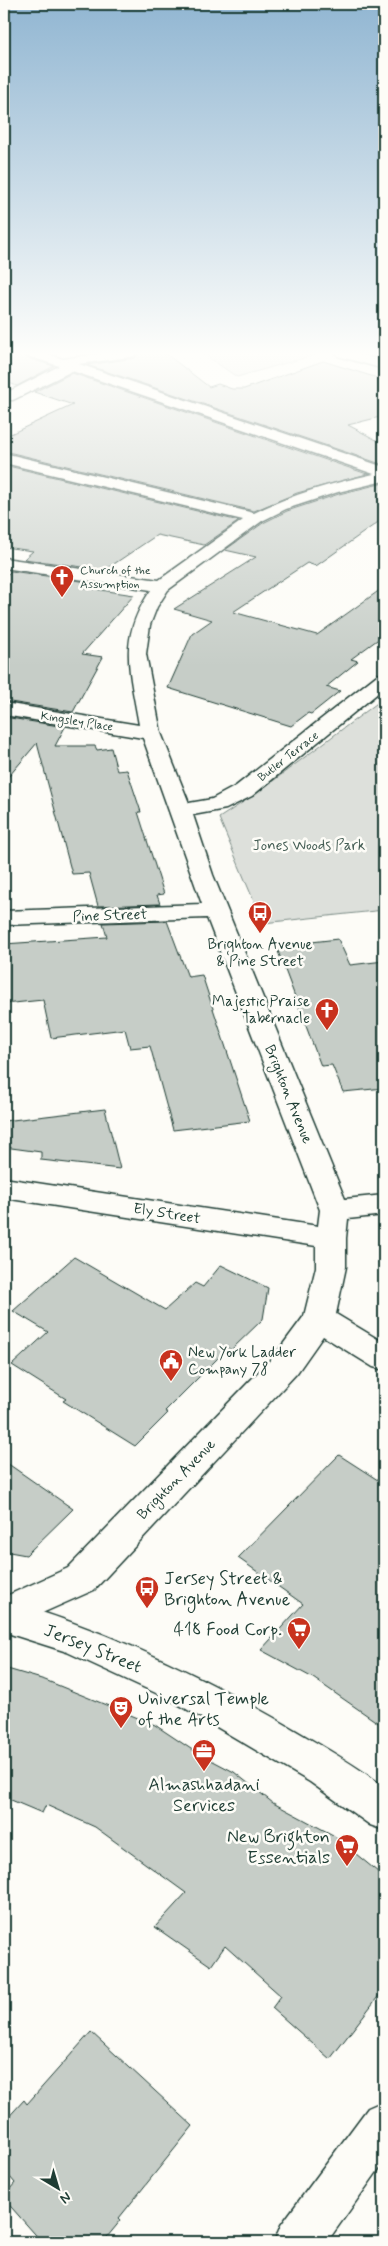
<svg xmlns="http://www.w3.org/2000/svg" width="388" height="2246" font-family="Mynerve,sans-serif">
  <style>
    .green { fill: #dde0db; stroke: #7e8e88 }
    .building { fill: #c6cdc7; stroke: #1f3d34 }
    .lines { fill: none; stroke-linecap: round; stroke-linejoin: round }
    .street-casing { stroke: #1f3d34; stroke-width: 3 }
    .secondary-casing { stroke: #1f3d34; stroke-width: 3 }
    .street { fill: #fdfcf7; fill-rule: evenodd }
    .secondary { fill: #fdfcf7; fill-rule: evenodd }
    .labels { text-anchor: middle; stroke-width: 5; stroke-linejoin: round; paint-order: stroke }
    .far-poi-label { font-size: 12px; fill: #1f3d34; stroke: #fdfcf7; text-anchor: start }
    .far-street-label { font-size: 12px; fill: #1f3d34; stroke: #fdfcf7 }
    .park-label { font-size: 15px; fill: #455e55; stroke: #fdfcf7 }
    .street-label { font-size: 15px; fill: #1f3d34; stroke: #fdfcf7 }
    .poi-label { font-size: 15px; fill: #1f3d34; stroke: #fdfcf7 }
    .near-poi-label { font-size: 18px; fill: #1f3d34; stroke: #fdfcf7; text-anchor: start }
    .near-street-label { font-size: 18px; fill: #1f3d34; stroke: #fdfcf7 }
  </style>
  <rect width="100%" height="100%" fill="#fdfcf7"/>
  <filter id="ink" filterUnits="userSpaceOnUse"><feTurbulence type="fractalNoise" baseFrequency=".02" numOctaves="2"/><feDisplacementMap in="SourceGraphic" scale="10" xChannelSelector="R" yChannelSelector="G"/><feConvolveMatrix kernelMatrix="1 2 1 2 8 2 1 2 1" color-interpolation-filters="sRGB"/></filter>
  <g filter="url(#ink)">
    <path class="green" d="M202,353h119l-84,24z
      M384,698v212l-121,13 -44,-105 35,-23z"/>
    <path class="building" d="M4,353h21l2,5 27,8 -37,20 -13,-5z
      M138,353h27l44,34 9,-3 14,5h12l79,-28 61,19v36l-36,9 36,19v21l-297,-100 48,-7z
      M72,373l295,101 -70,19 -43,18 -250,-60v-14l69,-32 -39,-13z
      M4,465l235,56 -35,24 -47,-10 -52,35 -81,-11 9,-8 -29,-4z
      M384,483v35l-68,48 -9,-3 -74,49 84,23 67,-48v48l-33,24 7,2 -32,26 14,4 -29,23 -3,-1 -17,13 -123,-38 24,-54 20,-14 -38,-11 82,-52 -31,-7 38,-27 24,-12 52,-17z
      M11,571l77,11 -7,5 53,8 -52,59 21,3 -30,55 -69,-11v-123z
      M4,717l61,10 -10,19h40l2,4 14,-2 6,23 10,-1 14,42h-3l26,82 -7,1 3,9 -62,2 -9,-33 -17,1 -35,-131 -33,39z
      M167,921l21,56 14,-2 48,146 -77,9 -23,-84 -20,2 -5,-19 -74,9 -8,-38 -39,4v-60l103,-7 -4,-14z
      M338,939l12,26 34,-4v127l-41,4 -11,-27 -11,1 -45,-120z
      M105,1109l15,60 -79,-9v-8l-37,-5v-26z
      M74,1257l91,53 30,-27 8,4 18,-22 47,23 -5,31 -32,31 -3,-2 -63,63 3,2 -33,33 -72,-45 3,-2 -54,-34 36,-33 -35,-21z
      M339,1455l45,29v243l-71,-49 -52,-28 42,-46 -65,-46z
      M4,1461l69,48 -47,46 -22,-4z
      M4,1668l41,12 110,45 39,26 40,21 39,31 60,32 51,42v112l-54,70 -58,-51 9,-12 -56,-50 -14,20 -56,-39 31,-34 -91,-66 -49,-22 -4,8 -38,-16z
      M91,2032l102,94 -74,92 2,2 -18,22h-61l-38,-43v-3l11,-13 -11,-13v-48l20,-22 3,4z"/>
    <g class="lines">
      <g class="street-casing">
        <path id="street" d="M27,353h18l18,6 41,-6h32l-1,3 -5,1 -51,7 305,103v14l-46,11 -52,17 -24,12 -94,69 -11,17 -7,18 -4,29 15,79 28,70 23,-4 24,-13 141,-111 7,-2v15l-132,108 -26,13 -33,6 20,60 132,324 39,-4v20l-36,4 -2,19v29l-10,47 48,29v27l-11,-3 -50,-31 -26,37 -203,217 -90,40v-33l64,-29 207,-213 29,-39 12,-49v-21l-312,-48v-20l314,48 2,-16 -113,-292 -203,7v-14l198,-7 -59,-166 -139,-23v-12l135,22c-9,-54 -22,-86 12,-135l-147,-22v-10l155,22 84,-60 -239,-57v-10l250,60c38,-19 79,-30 120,-39l-302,-103 -59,29h-9v-6l55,-28 -31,-10z
          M336,353h20l28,8v8l-46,-13z
          M384,2101v61l-57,80h-53l7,-17 87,-117z"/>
      </g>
      <g class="secondary-casing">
        <path id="secondary" d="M4,1600c105,31 200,76 294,132 29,17 59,34 86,55v43l-14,-5 -60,-43 -139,-82 -104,-48 -63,-20z"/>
      </g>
      <use href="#street" class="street"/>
      <use href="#secondary" class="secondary"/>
    </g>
  </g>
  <linearGradient id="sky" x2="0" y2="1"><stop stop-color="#91b6d2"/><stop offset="0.53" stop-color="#fefefb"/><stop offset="1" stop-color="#fefefb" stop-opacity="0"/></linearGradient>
  <rect width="388" height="667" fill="url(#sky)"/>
  <defs>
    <g id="church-pin" transform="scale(1.25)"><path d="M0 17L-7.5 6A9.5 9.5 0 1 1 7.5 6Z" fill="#c8321e" stroke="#fdfcf7"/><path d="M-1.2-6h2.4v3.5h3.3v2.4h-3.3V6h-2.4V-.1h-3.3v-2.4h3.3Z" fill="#fff"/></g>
    <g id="bus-pin" transform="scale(1.25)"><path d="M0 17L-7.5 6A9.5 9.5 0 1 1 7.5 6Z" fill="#c8321e" stroke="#fdfcf7"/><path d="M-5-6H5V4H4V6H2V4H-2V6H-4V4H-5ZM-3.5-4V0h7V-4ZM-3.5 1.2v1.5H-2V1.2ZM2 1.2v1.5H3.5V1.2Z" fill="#fff"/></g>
    <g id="civic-pin" transform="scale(1.25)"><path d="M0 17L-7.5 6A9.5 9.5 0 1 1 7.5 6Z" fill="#c8321e" stroke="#fdfcf7"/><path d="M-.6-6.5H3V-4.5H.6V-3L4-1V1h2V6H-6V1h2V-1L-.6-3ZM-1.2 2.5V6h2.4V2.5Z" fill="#fff"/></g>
    <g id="supermarket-pin" transform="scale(1.25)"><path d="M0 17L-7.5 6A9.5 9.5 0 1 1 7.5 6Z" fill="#c8321e" stroke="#fdfcf7"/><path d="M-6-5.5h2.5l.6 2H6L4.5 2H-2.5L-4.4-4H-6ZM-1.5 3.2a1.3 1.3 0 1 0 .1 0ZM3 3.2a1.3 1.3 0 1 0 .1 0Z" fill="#fff"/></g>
    <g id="theatre-pin" transform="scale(1.25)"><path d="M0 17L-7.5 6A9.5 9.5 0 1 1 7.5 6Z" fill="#c8321e" stroke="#fdfcf7"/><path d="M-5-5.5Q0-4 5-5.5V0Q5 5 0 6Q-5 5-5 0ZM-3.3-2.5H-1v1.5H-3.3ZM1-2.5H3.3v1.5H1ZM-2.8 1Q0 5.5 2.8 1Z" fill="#fff"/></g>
    <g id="office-pin" transform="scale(1.25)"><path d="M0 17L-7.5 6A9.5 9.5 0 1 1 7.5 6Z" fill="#c8321e" stroke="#fdfcf7"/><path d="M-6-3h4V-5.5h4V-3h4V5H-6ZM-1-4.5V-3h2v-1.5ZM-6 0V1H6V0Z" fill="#fff"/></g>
  </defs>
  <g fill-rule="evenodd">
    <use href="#church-pin" x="62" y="577"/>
    <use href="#bus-pin" x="260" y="913"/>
    <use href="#church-pin" x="327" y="1010"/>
    <use href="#civic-pin" x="171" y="1361"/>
    <use href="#bus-pin" x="147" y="1588"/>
    <use href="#supermarket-pin" x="299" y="1629"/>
    <use href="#theatre-pin" x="121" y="1708"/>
    <use href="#office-pin" x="204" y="1751"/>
    <use href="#supermarket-pin" x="347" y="1846"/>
  </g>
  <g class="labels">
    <g class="far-poi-label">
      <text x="80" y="574">Church of the<tspan x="80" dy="14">Assumption</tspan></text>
    </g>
    <g class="far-street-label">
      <text transform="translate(77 721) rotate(9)" y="4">Kingsley Place</text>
      <text transform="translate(288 756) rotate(-38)" y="4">Butler Terrace</text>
    </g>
    <g class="park-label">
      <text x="309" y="850">Jones Woods Park</text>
    </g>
    <g class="street-label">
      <text transform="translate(110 915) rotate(-2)" y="5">Pine Street</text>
      <text transform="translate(289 1094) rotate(68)" y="5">Brighton Avenue</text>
      <text transform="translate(167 1213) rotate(9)" y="5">Ely Street</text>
      <text transform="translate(176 1479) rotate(-46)" y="5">Brighton Avenue</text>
    </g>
    <g class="poi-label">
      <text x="260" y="949">Brighton Avenue<tspan x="260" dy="17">&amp; Pine Street</tspan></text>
      <text x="310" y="1006" text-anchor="end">Majestic Praise<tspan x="310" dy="17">Tabernacle</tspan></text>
      <text x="188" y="1357" text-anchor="start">New York Ladder<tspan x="188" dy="17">Company 78</tspan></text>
    </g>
    <g class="near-poi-label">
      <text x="164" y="1584">Jersey Street &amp;<tspan x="164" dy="21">Brighton Avenue</tspan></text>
      <text x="282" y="1635" text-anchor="end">418 Food Corp.</text>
      <text x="138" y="1704">Universal Temple<tspan x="138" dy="21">of the Arts</tspan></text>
      <text x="204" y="1790" text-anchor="middle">Almashhadani<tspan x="204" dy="21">Services</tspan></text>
      <text x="330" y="1842" text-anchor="end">New Brighton<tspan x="330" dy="21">Essentials</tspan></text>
    </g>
    <g class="near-street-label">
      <text transform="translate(93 1648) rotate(22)" y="6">Jersey Street</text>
    </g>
  </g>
  <rect width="388" height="2246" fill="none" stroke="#fdfcf7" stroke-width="20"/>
  <rect x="10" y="10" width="368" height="2226" fill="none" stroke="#1f3d34" stroke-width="2" filter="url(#ink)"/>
  <g transform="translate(58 2188) rotate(142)" stroke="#fdfcf7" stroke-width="4" paint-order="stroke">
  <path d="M0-4L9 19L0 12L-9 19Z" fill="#1f3d34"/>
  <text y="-8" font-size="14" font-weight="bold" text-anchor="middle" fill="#1f3d34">N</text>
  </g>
</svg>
